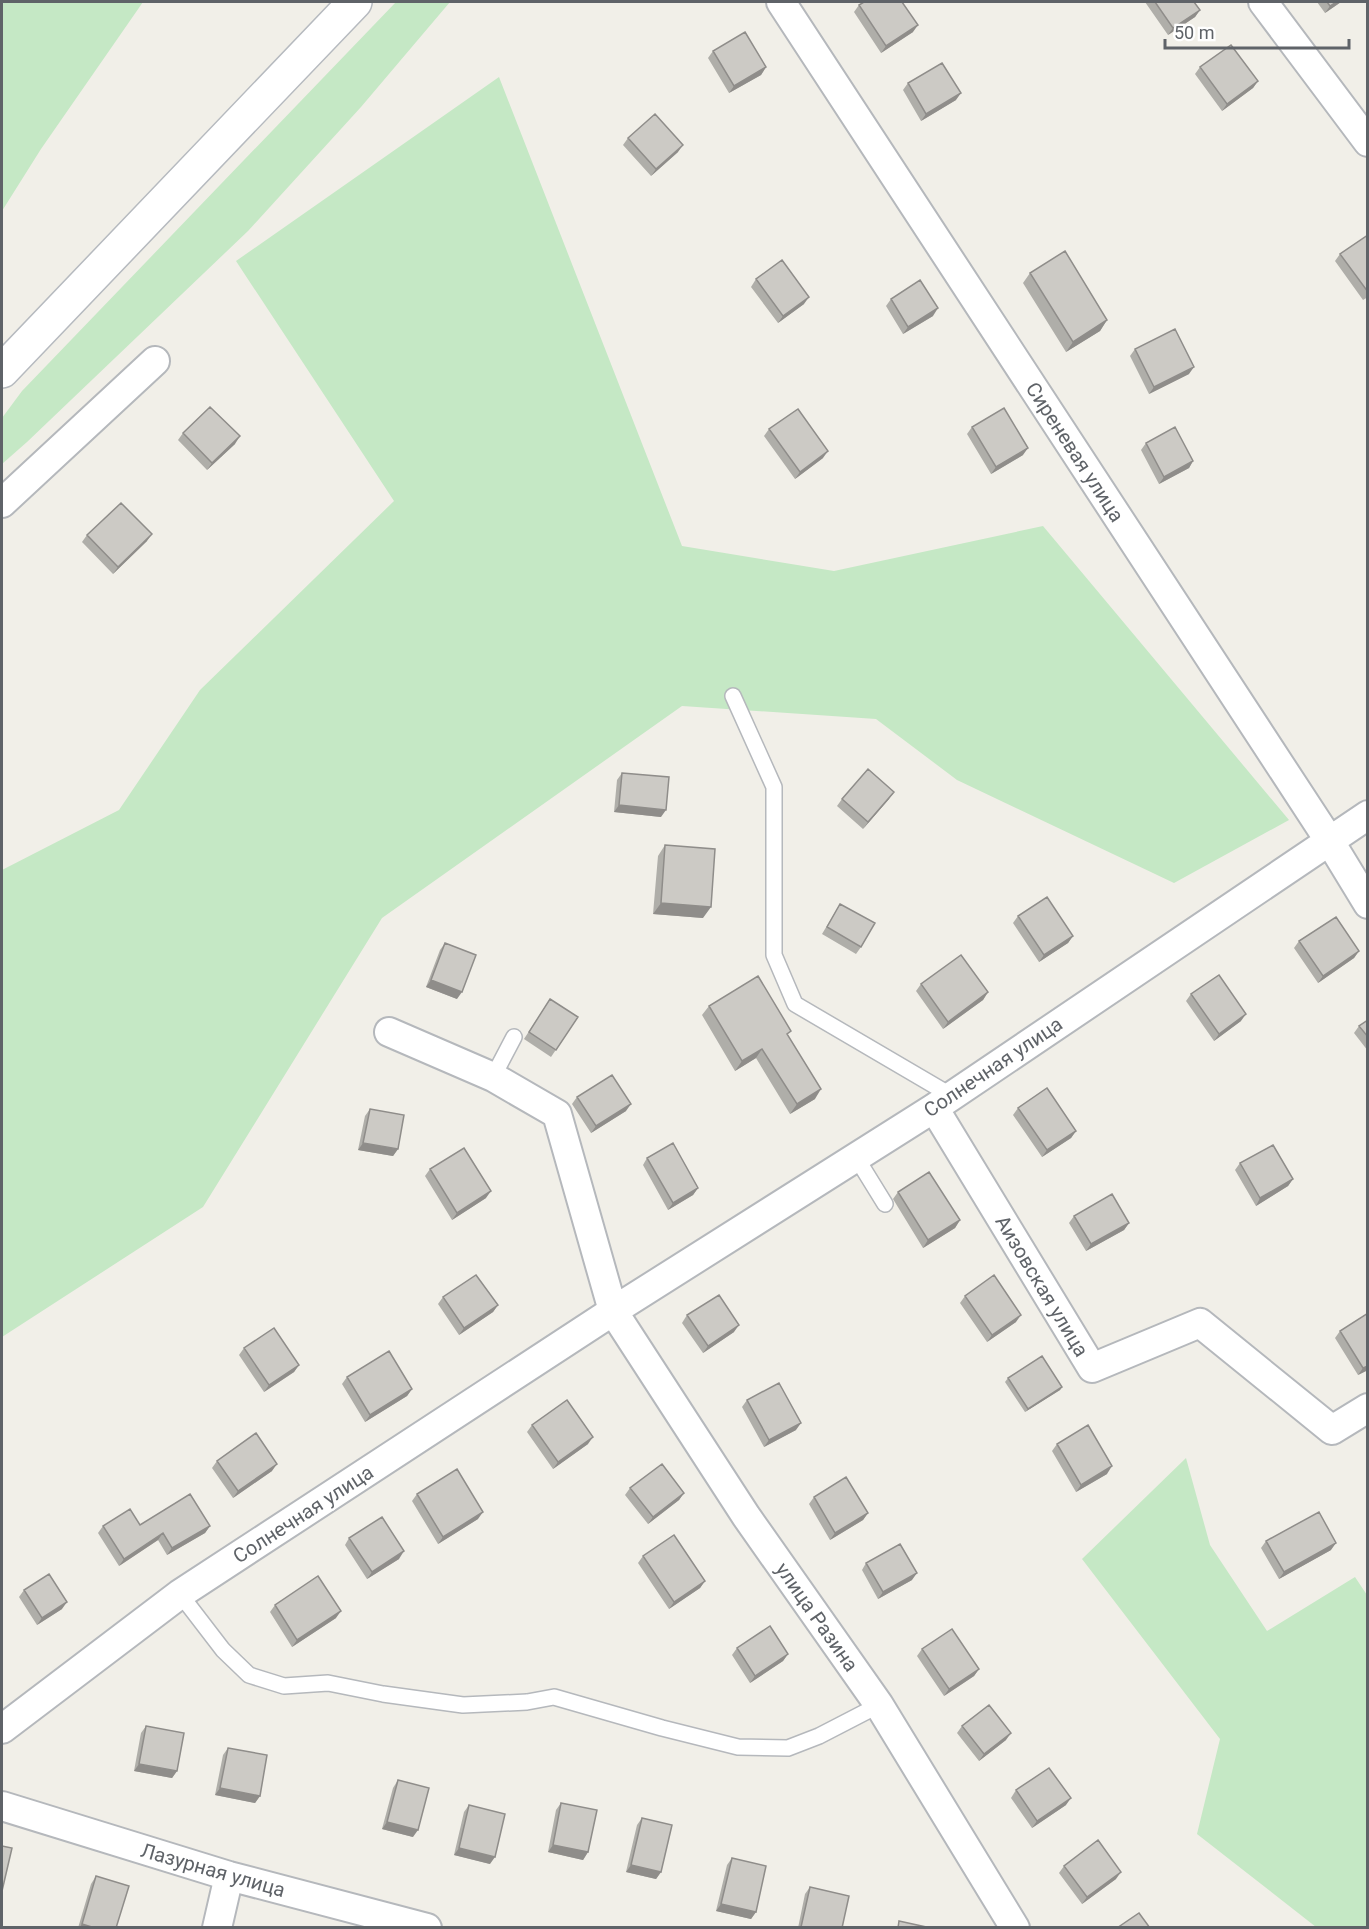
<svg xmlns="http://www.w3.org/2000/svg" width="1369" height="1929" font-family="Roboto,sans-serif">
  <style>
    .green { fill: #c5e8c5 }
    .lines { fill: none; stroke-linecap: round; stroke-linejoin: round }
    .lane-casing { stroke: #b5b8bc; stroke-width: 18 }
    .street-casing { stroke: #b5b8bc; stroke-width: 32 }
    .secondary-casing { stroke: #b6babf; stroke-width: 36 }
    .lane { stroke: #fff; stroke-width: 15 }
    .street { stroke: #fff; stroke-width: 28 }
    .secondary { stroke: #fff; stroke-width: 33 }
    .wall { fill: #afaea9 }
    .shaded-wall { fill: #8f8d8a }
    .building { fill: #cccac5; stroke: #8f8d8a; stroke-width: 1.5 }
    .labels { text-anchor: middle; stroke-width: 4.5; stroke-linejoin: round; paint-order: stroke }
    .street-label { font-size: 20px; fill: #5f6368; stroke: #fff }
  </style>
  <rect width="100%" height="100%" fill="#f1efe8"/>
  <path class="green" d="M2,2h141l-102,147 -39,62z
    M396,2h54l-89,105 -113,124 -221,211 -25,22v-46l20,-27z
    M499,77l183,469 152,25 209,-45 246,294 -115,63 -217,-103 -81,-61 -194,-13 -300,212 -179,289 -201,130v-467l117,-60 81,-120 194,-189 -158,-240z
    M1186,1458l24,87 57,86 88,-54 12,18v332h-51l-119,-93 23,-95 -138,-180z"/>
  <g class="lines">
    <g class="lane-casing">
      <path id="lane" d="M733,696l41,91v168l21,49 157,92
        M493,1077l21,-40
        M856,1157l29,47
        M180,1594l43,56 26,25 35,11 44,-3 55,11 80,11 64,-3 27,-5 108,31 76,19 50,1 31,-12 60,-31"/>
    </g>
    <g class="street-casing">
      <path id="street" d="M781,2l548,838 39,64
        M1263,2l105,140
        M2,503l153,-142
        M389,1032l104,45 64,37 56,197 133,205 133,189 136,223
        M934,1108l158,260 108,-45 132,107 36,-22
        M2,1729l178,-135 433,-283 321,-203 434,-293
        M2,1806l227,70 198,52
        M217,1928l12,-52"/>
    </g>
    <g class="secondary-casing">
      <path id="secondary" d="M2,371l353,-369"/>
    </g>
    <use href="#lane" class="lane"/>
    <use href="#street" class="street"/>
    <use href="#secondary" class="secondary"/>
  </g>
  <path class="wall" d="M1145,2h49l6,8 -5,7 -27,18z
    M1317,2h24l-16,11z
    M859,5l54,27 -32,21 -27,-41z
    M713,51l53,16 -5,8 -32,18 -21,-35z
    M1200,67l58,14 -5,7 -31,23 -27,-37z
    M908,83l48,17 -35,21 -18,-31z
    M628,138l50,14 -27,24 -28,-31z
    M1368,235v62l-5,3 -28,-39 5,-7z
    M1030,273l77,47 -7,11 -34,21 -43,-69z
    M756,279l48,25 -26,19 -27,-36z
    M891,299l42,17 -30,18 -17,-28z
    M1135,349l54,25 -40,20 -19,-38z
    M972,427l51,28 -32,19 -24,-40z
    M769,429l54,29 -28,21 -31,-43z
    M183,433l52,11 -28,26 -29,-30z
    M1146,443l47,18 -4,7 -30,16 -18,-34z
    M87,535l60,6 -34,33 -31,-32z
    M622,773l39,44 -47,-5 3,-32z
    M842,799h47l-26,30 -26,-23z
    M665,845l38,73 -50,-4 5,-58z
    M840,904l21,43 -5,7 -34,-20z
    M1018,916l55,20 -5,7 -29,19 -26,-39z
    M1299,941l60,10 -5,7 -36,25 -24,-35z
    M445,943l12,56 -31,-12 14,-37z
    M921,984l67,8 -5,8 -40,29 -27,-38z
    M1191,994l50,27 -27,20 -28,-40z
    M550,999l28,18 -27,40 -27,-18z
    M709,1006l79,30 27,63 -25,15 -34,-56 -21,13 -33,-56z
    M1368,1020v31l-14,-18 5,-7z
    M577,1097l49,14 -35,22 -19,-29z
    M1018,1108l58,23 -5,7 -29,19 -29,-42z
    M370,1109l28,40 -5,7 -35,-6 7,-34z
    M647,1158l51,30 -5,7 -25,15 -25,-45z
    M1240,1163l53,16 -5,7 -32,20 -21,-36z
    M430,1169l56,29 -34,22 -27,-44z
    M898,1192l62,28 -5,8 -32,20 -30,-49z
    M1074,1216l55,7 -5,7 -38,21 -17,-28z
    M965,1296l51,26 -29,20 -27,-39z
    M443,1297l55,8 -5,7 -34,23 -21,-31z
    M1368,1313v57l-10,5 -23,-37 5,-7z
    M687,1315l47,17 -31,21 -21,-30z
    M244,1348l55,17 -5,7 -30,20 -25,-37z
    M347,1377l65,12 -5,7 -42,26 -23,-38z
    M1008,1378l54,9 -2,3 -35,22 -20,-30z
    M747,1400l49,30 -32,17 -22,-40z
    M532,1425l56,19 -35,25 -26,-37z
    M1057,1444l50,30 -31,18 -24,-41z
    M217,1461l55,10 -39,27 -21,-30z
    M630,1488l54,5 -5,7 -31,24 -23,-29z
    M417,1494l61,25 -40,25 -26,-43z
    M814,1497l54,16 -5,7 -33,20 -21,-36z
    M140,1525l70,1 -5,7 -38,22 -9,-15 -39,26 -21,-33 5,-7z
    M349,1538l50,21 -32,20 -22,-34z
    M1266,1541l65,9 -52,29 -18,-31z
    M643,1556l62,25 -5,7 -31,21 -31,-46z
    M866,1563l46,17 -34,19 -16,-29z
    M24,1590l38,19 -25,16 -18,-28z
    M275,1605l61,13 -44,29 -22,-35z
    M737,1648l51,6 -5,7 -33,22 -18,-28z
    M922,1649l57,20 -5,7 -30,20 -27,-40z
    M146,1726l31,45 -5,7 -38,-7 7,-38z
    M962,1726l44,14 -27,21 -22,-28z
    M228,1748l32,48 -5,7 -40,-8 8,-40z
    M398,1780l15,57 -31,-8 11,-41z
    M1016,1790l50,15 -34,23 -21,-30z
    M561,1803l27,49 -5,8 -35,-8 8,-42z
    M469,1805l21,59 -36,-9 10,-43z
    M642,1818l19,54 -5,7 -30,-7 11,-47z
    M732,1858l24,54 -5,7 -35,-8 11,-46z
    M1064,1866l52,13 -34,25 -23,-31z
    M96,1876l20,52h-38l13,-44z
    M810,1887l32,41h-44l7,-34z"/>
  <path class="shaded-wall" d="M1336,2h5l-16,11 5,-7z
    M1200,10l-5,7 -27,18 5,-7z
    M918,25l-5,7 -32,21 5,-7z
    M766,67l-5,8 -32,18 5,-7z
    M1258,81l-5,7 -31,23 5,-7z
    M961,93l-5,7 -35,21 5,-7z
    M683,145l-5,7 -27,24 5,-7z
    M809,297l-5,7 -26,19 5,-7z
    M938,308l-5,8 -30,18 5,-7z
    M1107,320l-7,11 -34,21 7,-10z
    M1194,367l-5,7 -40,20 5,-7z
    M240,436l-5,8 -28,26 5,-7z
    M1028,448l-5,7 -32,19 5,-7z
    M828,451l-5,7 -28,21 5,-7z
    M1193,461l-4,7 -30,16 5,-7z
    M152,534l-5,7 -34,33 5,-7z
    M894,792l-5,7 -26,30 5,-7z
    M619,805l47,5 -5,7 -47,-5z
    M661,903l50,4 -8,11 -50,-4z
    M1073,936l-5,7 -29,19 5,-7z
    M1359,951l-5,7 -36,25 5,-7z
    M431,980l31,12 -5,7 -31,-12z
    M988,992l-5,8 -40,29 5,-7z
    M1246,1014l-5,7 -27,20 5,-7z
    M762,1049l-6,9 -21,13 7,-10z
    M821,1089l-6,10 -25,15 7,-10z
    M631,1104l-5,7 -35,22 5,-7z
    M1076,1131l-5,7 -29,19 5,-7z
    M363,1143l35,6 -5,7 -35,-6z
    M1293,1179l-5,7 -32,20 4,-8z
    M698,1188l-5,7 -25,15 5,-7z
    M491,1191l-5,7 -34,22 5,-7z
    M960,1220l-5,8 -32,20 5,-8z
    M1129,1223l-5,7 -38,21 5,-7z
    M498,1305l-5,7 -34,23 5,-7z
    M1021,1315l-5,7 -29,20 5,-7z
    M739,1325l-5,7 -31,21 5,-7z
    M299,1365l-5,7 -30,20 5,-7z
    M1368,1366v4l-10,5 5,-7z
    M1062,1387l-2,3 -35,22 3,-3z
    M412,1389l-5,7 -42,26 5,-7z
    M801,1423l-5,7 -32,17 5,-7z
    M593,1437l-5,7 -35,25 5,-7z
    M277,1464l-5,7 -39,27 5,-7z
    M1112,1466l-5,8 -31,18 5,-7z
    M684,1493l-5,7 -31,24 5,-7z
    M483,1512l-5,7 -40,25 5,-7z
    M868,1513l-5,7 -33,20 5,-7z
    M210,1526l-5,7 -38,22 5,-7z
    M163,1533l-5,7 -39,26 5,-7z
    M1336,1543l-5,7 -52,29 5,-7z
    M404,1551l-5,8 -32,20 5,-7z
    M917,1573l-5,7 -34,19 5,-7z
    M705,1581l-5,7 -31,21 5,-7z
    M67,1602l-5,7 -25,16 5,-7z
    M341,1611l-5,7 -44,29 5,-7z
    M788,1654l-5,7 -33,22 5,-7z
    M979,1669l-5,7 -30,20 5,-7z
    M1011,1733l-5,7 -27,21 5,-7z
    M139,1764l38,7 -5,7 -38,-7z
    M220,1788l40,8 -5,7 -40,-8z
    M1071,1798l-5,7 -34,23 5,-7z
    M387,1822l31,8 -5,7 -31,-8z
    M553,1845l35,7 -5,8 -35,-8z
    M459,1848l36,9 -5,7 -36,-9z
    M631,1865l30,7 -5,7 -30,-7z
    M1121,1872l-5,7 -34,25 5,-7z
    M721,1904l35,8 -5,7 -35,-8z
    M82,1924l13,4h-16z"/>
  <path class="building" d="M864,2h38l16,23 -32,21 -27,-41z
    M1155,2h39l6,8 -27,18z
    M1327,2h9l-6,4z
    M745,32l21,35 -32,19 -21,-35z
    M1231,45l27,36 -31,23 -27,-37z
    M942,63l19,30 -35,21 -18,-31z
    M655,114l28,31 -27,24 -28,-31z
    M1368,235v57l-28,-38z
    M1065,251l42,69 -34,22 -43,-69z
    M782,260l27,37 -26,19 -27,-37z
    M920,280l18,28 -30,19 -17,-28z
    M1175,329l19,38 -40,20 -19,-38z
    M210,407l30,29 -28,27 -29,-30z
    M1004,408l24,40 -32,19 -24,-40z
    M798,409l30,42 -28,21 -31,-43z
    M1175,427l18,34 -29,16 -18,-34z
    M121,503l31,31 -34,33 -31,-32z
    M868,769l26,23 -26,30 -26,-23z
    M622,773l47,4 -3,33 -47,-5z
    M665,845l50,4 -4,58 -50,-4z
    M1047,897l26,39 -29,19 -26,-39z
    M840,904l35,19 -14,24 -34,-20z
    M1336,917l23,34 -36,25 -24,-35z
    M445,943l31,12 -14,37 -31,-12z
    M961,955l27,37 -40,30 -27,-38z
    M1219,975l27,39 -27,20 -28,-40z
    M758,976l33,55 -4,3 34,55 -24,15 -35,-55 -20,12 -33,-55z
    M550,999l28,18 -22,33 -27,-18z
    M1368,1020v17l-9,-11z
    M612,1075l19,29 -35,22 -19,-29z
    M1047,1088l29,43 -29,19 -29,-42z
    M370,1109l34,6 -6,34 -35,-6z
    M673,1143l25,45 -25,15 -26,-45z
    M1273,1145l20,34 -33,19 -20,-35z
    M464,1148l27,43 -34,22 -27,-44z
    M929,1172l31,48 -32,20 -30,-48z
    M1112,1194l17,29 -38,21 -17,-28z
    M476,1275l22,30 -34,23 -21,-31z
    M994,1275l27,40 -29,20 -27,-39z
    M719,1295l20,30 -31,21 -21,-31z
    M1368,1313v53l-5,2 -23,-37z
    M274,1328l25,37 -30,20 -25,-37z
    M389,1351l23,38 -42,26 -23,-38z
    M1042,1356l20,31 -34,22 -20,-31z
    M779,1383l22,40 -32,17 -22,-40z
    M567,1400l26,37 -35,25 -26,-37z
    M1088,1425l24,41 -31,19 -24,-41z
    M256,1433l21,31 -39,27 -21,-30z
    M662,1464l22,29 -31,24 -23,-29z
    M457,1469l26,43 -40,25 -26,-43z
    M846,1477l22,36 -33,20 -21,-36z
    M190,1494l20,32 -38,22 -9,-15 -39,26 -21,-33 27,-17 10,16z
    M1319,1512l17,31 -52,29 -18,-31z
    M382,1517l22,34 -32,21 -23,-34z
    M674,1535l31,46 -31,21 -31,-46z
    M900,1544l17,29 -34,19 -17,-29z
    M49,1574l18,28 -25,16 -18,-28z
    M318,1576l23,35 -44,29 -22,-35z
    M770,1626l18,28 -33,22 -18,-28z
    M952,1629l27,40 -30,20 -27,-40z
    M989,1705l22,28 -27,21 -22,-28z
    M146,1726l38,7 -7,38 -38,-7z
    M228,1748l39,7 -7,41 -40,-8z
    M1049,1768l22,30 -34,23 -21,-31z
    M398,1780l31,8 -11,42 -31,-8z
    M561,1803l36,7 -9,42 -35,-7z
    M469,1805l36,9 -10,43 -36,-9z
    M642,1818l30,7 -11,47 -30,-7z
    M1098,1840l23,32 -34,25 -23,-31z
    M2,1846l10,2 -10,43z
    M732,1858l34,8 -10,46 -35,-8z
    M96,1876l33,10 -13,42h-21l-13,-4z
    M810,1887l39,9 -7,32 -41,-1z
    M1139,1913l11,15h-33z
    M899,1921l32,7h-33z"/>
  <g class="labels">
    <g class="street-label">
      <text transform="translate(1075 452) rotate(57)" y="7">Сиреневая улица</text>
      <text transform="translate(993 1067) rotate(-34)" y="7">Солнечная улица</text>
      <text transform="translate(1042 1286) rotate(59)" y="7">Аизовская улица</text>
      <text transform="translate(303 1514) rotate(-33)" y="7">Солнечная улица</text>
      <text transform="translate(817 1617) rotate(55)" y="7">улица Разина</text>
      <text transform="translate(213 1870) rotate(16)" y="7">Лазурная улица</text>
    </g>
  </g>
  <rect width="1369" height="1929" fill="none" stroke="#5f6368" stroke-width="6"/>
  <path d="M1165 39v9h184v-9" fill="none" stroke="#5f6368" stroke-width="3"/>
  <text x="1174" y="39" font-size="18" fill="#5f6368" stroke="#ffffff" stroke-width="4.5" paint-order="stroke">50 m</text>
</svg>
